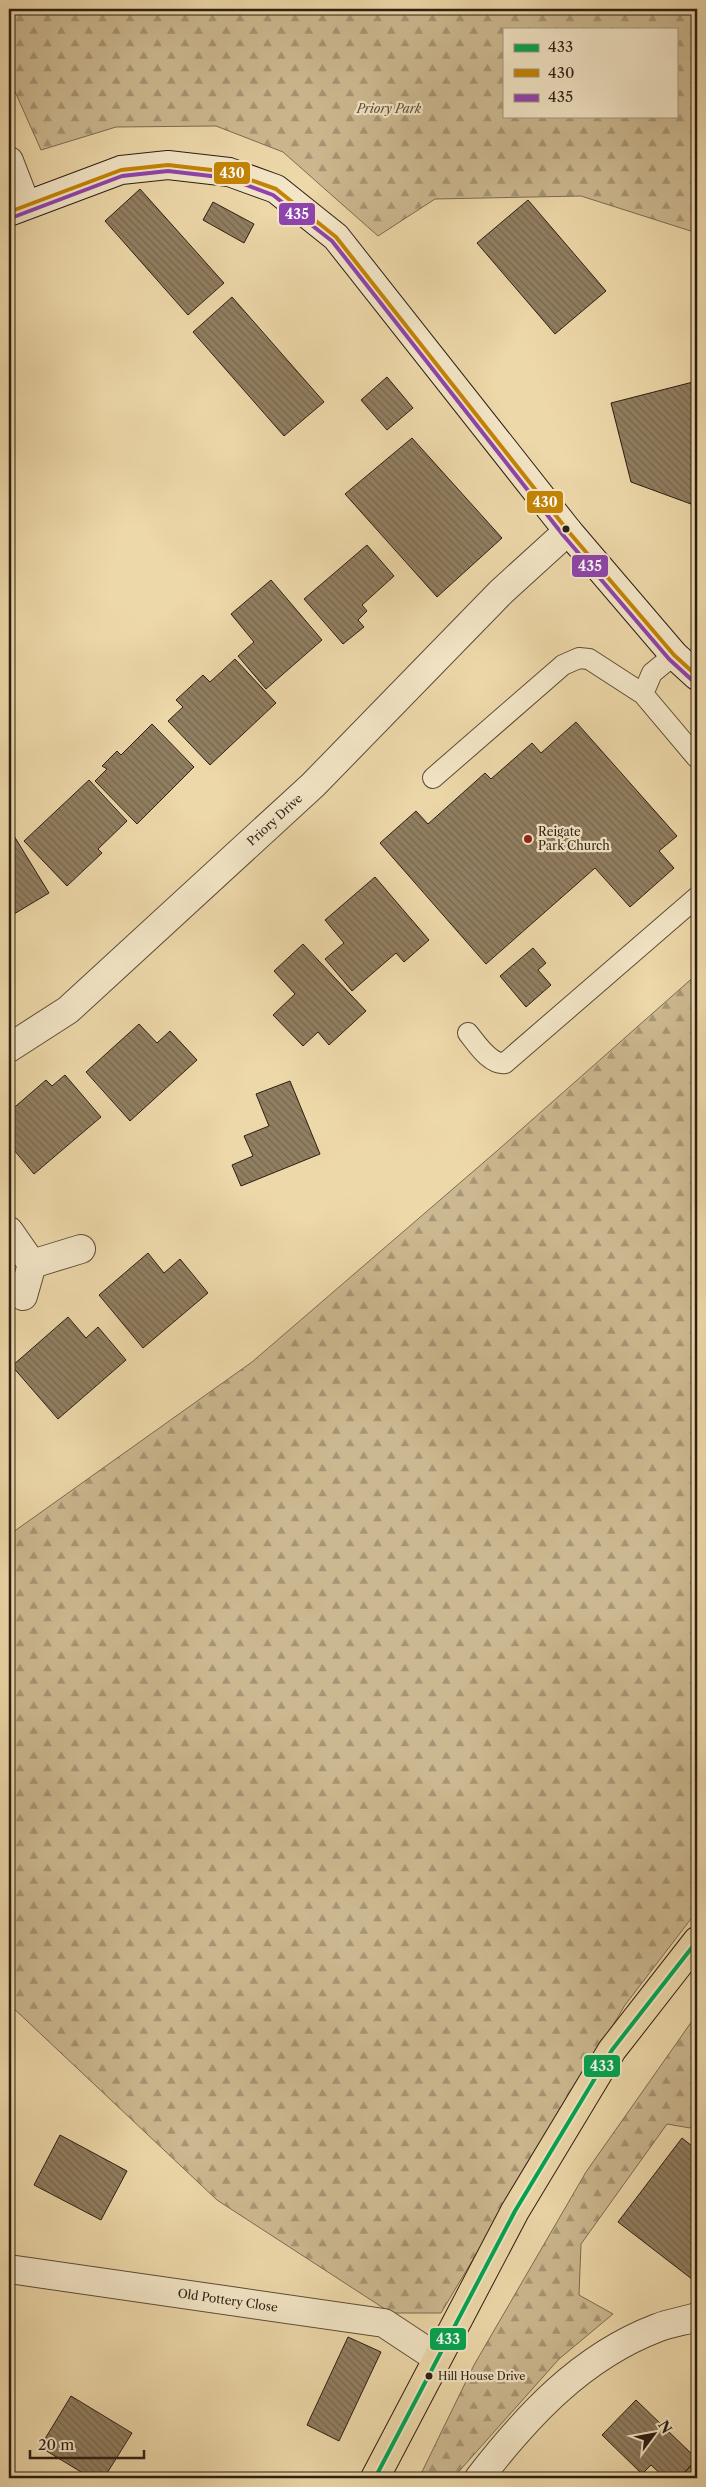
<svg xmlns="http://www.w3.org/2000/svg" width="706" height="2487" font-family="'Libre Caslon Text',serif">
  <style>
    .forest { fill: url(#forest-firs); stroke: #7c6b52; fill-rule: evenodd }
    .building { fill: url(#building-back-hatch); stroke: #2d1e13 }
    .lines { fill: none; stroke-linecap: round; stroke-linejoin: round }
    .lane-casing { stroke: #5d4c38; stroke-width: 22 }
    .street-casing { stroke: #5d4c38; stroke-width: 30 }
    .secondary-casing { stroke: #2d1e13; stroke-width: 30 }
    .primary-casing { stroke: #2d1e13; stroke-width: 30 }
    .lane { stroke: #f3e6c7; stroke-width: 20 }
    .street { stroke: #f3e6c7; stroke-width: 28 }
    .secondary { stroke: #f3e6c7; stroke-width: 28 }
    .primary { stroke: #edd8a9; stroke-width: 28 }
    .bus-1-casing { stroke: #f3e6c7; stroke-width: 8 }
    .bus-2-casing { stroke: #f3e6c7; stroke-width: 8 }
    .bus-3-casing { stroke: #f3e6c7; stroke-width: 8 }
    .bus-1 { stroke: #00a651; stroke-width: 4 }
    .bus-2 { stroke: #c48405; stroke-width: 4 }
    .bus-3 { stroke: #8e44ad; stroke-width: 4 }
    .bus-dot { fill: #2d1e13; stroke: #f3e6c7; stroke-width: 2 }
    .poi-dot { fill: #8f2418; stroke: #f3e6c7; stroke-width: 2 }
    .labels { text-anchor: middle; stroke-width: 4.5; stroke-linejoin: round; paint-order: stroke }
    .bus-label { font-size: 11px; fill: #2d1e13; stroke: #f3e6c7; text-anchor: start }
    .park-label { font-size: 12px; font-style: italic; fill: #5d4c38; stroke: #f3e6c7 }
    .street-label { font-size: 12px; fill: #2d1e13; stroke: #f3e6c7 }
    .poi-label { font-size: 12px; fill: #2d1e13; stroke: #f3e6c7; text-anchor: start }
    .line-badge { stroke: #f3e6c7; stroke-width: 2 }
    .badge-label { font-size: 14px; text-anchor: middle; font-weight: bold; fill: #fff }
  </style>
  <defs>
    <pattern id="forest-firs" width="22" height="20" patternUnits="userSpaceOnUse" patternTransform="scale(1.25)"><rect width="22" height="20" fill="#ccb890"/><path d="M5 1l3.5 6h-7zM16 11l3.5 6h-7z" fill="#a69574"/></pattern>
    <pattern id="building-back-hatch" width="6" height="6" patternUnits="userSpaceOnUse" patternTransform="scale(1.25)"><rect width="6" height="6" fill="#917f61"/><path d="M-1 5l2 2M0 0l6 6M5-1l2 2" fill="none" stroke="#77674f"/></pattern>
  </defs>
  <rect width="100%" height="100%" fill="#edd8a9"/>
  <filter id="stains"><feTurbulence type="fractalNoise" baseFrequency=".004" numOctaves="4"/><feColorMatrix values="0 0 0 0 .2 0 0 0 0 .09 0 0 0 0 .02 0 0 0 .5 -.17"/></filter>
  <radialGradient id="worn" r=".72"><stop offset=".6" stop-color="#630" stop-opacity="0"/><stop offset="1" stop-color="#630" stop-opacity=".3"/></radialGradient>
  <path class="forest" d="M9,9h688v224l-116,-37 -146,3 -57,37 -95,-84 -67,-26 -100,1 -75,23 -32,-72zM505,29h172v87h-172z
    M697,974v937l-72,94 -184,308h-50l-174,-113 -208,-196v-469l243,-173 246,-212z
    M697,2014v101l-7,13 -23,-4 -86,120 -2,51 34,19 -54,45 -106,119h-34l55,-113 112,-193z"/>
  <path class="building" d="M140,189l84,94 -36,32 -83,-94z
    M528,200l78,91 -51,43 -78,-91z
    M213,202l41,22 -10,19 -41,-23z
    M232,297l92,105 -40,34 -91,-104z
    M387,377l26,31 -26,22 -26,-30z
    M693,382l4,12v117l-6,-7 -60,-22 -20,-79z
    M412,438l90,100 -65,59 -92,-103z
    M367,545l27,31 -32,29 5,6 -9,9 6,7 -21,17 -39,-45z
    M271,580l51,60 -56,49 -28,-33 16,-14 -23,-28z
    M235,659l41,44 -66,62 -42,-44 15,-14 -7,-7 27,-25 7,7z
    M576,722l101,114 -18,15 15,17 -44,39 -35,-39 -109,96 -106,-121 36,-32 12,13 57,-51 6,6 41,-36 9,10z
    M152,724l42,43 -57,57 -42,-43 12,-12 -5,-3 15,-15 4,4z
    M89,780l38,41 -29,28 4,4 -35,33 -43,-45z
    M11,831l38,62 -40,24v-85z
    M375,877l54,63 -25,22 -8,-9 -44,38 -27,-32 19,-16 -19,-23z
    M303,944l63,67 -37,34 -11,-13 -15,14 -30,-31 22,-21 -21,-23z
    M533,948l13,15 -8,7 13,15 -25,22 -26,-31z
    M139,1024l18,19 13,-12 27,29 -67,61 -44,-49z
    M65,1075l36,42 -67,57 -25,-30v-32l37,-32 6,6z
    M290,1081l30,73 -79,32 -9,-21 21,-9 -9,-20 25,-10 -13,-32z
    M148,1253l16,20 16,-14 28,34 -65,55 -44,-53z
    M68,1317l18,21 12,-11 28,33 -68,59 -46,-53z
    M60,2135l67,36 -26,49 -67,-35z
    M682,2138l15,12v133l-79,-61z
    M348,2337l33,15 -42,89 -32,-16z
    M71,2396l61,37 -28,45h-13l-51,-31z
    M636,2400l61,59 -18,19h-14l-14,-13 -9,9 -40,-39z
    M693,2464l4,4v10h-18z"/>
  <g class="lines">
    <g class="lane-casing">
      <path id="lane" d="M674,655l-22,18 -9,21 54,64
        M433,778l130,-113 16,-7 10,1 54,35
        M468,1033c9,11 22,32 37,30l192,-166"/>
    </g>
    <g class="street-casing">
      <g id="street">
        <path d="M9,161l17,44"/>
        <path id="s1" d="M9,1048l59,-38 245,-225 188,-193 67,-61"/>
        <path d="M9,1231l23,33 49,-15"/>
        <path d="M23,1296l9,-32"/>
        <path id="s2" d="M9,2269l375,54 53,35"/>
        <path d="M479,2478c48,-62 102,-121 178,-150 13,-5 27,-7 40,-11"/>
      </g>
    </g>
    <g class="secondary-casing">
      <path id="secondary" d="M9,212l112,-42 47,-5 61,7 47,17 60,48 232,294 106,124 23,21"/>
    </g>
    <g class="primary-casing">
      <path id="primary" d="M375,2478l140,-267 97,-161 85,-109"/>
    </g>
    <use href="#lane" class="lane"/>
    <use href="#street" class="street"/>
    <use href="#secondary" class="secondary"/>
    <use href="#primary" class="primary"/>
    <g class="bus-1-casing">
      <path id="bus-1" d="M375,2478l140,-267 97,-161 85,-109"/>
    </g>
    <g class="bus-2-casing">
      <path id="bus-2" d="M9,212l112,-42 47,-5 61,7 47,17 60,48 232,294 106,124 23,21"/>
    </g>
    <g class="bus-3-casing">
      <path id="bus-3" d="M11,218l111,-42 46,-5 60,7 45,17 59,46 231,294 106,124 24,22"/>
    </g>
    <use href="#bus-1" class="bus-1"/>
    <use href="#bus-2" class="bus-2"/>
    <use href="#bus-3" class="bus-3"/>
  </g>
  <g class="bus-dot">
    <circle cx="566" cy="529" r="4.5"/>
    <circle cx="429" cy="2376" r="4.5"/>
  </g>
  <circle class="poi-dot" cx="528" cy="839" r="5"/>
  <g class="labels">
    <g class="bus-label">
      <text x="438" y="2380">Hill House Drive</text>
    </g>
    <g class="park-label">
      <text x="389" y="113">Priory Park</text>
    </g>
    <g class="street-label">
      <text dy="4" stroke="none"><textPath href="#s1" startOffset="351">Priory Drive</textPath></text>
      <text dy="4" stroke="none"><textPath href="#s2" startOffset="221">Old Pottery Close</textPath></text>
    </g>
    <g class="poi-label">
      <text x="538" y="836">Reigate<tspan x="538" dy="14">Park Church</tspan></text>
    </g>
  </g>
  <g class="line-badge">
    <rect x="213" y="161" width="38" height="24" rx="5" fill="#c48405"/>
    <rect x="278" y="202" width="38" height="24" rx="5" fill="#8e44ad"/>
    <rect x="526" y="490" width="38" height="24" rx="5" fill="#c48405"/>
    <rect x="571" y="554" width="38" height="24" rx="5" fill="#8e44ad"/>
    <rect x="583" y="2054" width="38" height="24" rx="5" fill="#00a651"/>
    <rect x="429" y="2327" width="38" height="24" rx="5" fill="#00a651"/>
  </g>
  <g class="badge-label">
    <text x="232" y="178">430</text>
    <text x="297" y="219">435</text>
    <text x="545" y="507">430</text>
    <text x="590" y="571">435</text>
    <text x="602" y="2071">433</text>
    <text x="448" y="2344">433</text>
  </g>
  <rect width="706" height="2487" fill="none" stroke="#edd8a9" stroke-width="30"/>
  <rect x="10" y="10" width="686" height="2467" fill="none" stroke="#2d1e13" stroke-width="2.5"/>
  <rect x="15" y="15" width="676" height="2457" fill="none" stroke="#2d1e13"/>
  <rect x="503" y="28" width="175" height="90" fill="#f3e6c7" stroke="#a4967f"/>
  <rect x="514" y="44" width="25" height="8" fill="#00a651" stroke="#a4967f"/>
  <text x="548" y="52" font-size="15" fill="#2d1e13">433</text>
  <rect x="514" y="69" width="25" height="8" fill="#c48405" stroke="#a4967f"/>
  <text x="548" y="78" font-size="15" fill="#2d1e13">430</text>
  <rect x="514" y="94" width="25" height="8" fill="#8e44ad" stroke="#a4967f"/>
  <text x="548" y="102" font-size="15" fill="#2d1e13">435</text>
  <g transform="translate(654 2434) rotate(58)" stroke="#f3e6c7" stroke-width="4" paint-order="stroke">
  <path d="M0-4L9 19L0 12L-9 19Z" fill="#2d1e13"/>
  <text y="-8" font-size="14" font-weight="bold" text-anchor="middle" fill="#2d1e13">N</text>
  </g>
  <path d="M30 2450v8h114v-8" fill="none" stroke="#2d1e13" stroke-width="2.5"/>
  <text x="38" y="2450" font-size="15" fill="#2d1e13" stroke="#f3e6c7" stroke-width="4" paint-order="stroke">20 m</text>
  <rect width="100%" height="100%" filter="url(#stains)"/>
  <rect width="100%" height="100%" fill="url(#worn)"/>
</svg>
